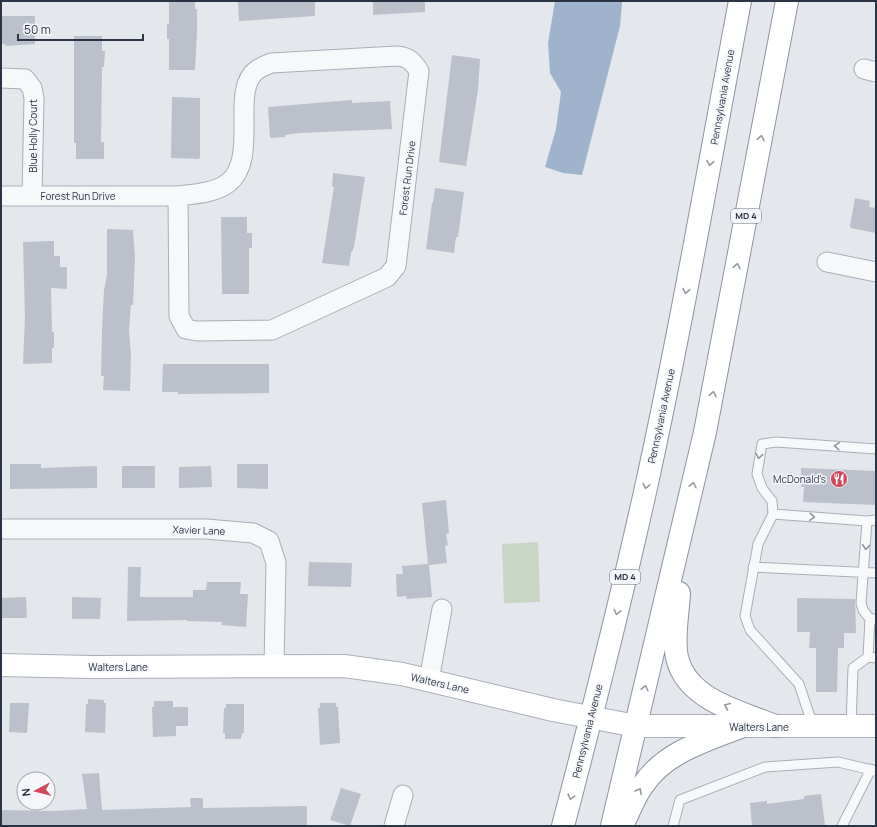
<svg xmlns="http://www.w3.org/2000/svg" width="877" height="827" font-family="Manrope,sans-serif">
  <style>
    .green { fill: #c9d6c5 }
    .water { fill: #9fb4cc }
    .building { fill: #bbc0ca }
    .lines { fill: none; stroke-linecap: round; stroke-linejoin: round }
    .lane-casing { stroke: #a9aeb7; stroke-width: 11 }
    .street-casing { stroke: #a9aeb7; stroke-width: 21 }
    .secondary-casing { stroke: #a9aeb7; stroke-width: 24 }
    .highway-casing { stroke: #8b94a3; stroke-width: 24 }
    .lane { stroke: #f7f8fa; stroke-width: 9 }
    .street { stroke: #f7f8fa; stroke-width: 19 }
    .secondary { stroke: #fff; stroke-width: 22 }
    .highway { stroke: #fff; stroke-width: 22 }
    .oneway { stroke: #959aa2 }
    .oneway2 { stroke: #9196a0 }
    .labels { text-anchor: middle; stroke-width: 3; stroke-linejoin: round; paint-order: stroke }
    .shield { fill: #f4f6f9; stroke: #676e7b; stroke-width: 1 }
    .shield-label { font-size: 9px; font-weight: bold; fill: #2b3445 }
    .street-label { font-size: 10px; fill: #2b3445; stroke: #f4f6f9 }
    .poi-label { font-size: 10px; fill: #2b3445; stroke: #f4f6f9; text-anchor: end }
  </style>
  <rect width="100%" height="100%" fill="#e4e7ec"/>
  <path class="green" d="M538,542l2,60 -36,1 -2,-59z"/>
  <path class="water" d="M555,1h66l1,2 -2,23 -38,149 -19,-2 -18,-6 11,-38 5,-37 -11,-19 -2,-30z"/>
  <path class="building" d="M169,1h26v8h2v24l-2,37h-26v-31h-2v-15h2z
    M238,1h77v15l-76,5z
    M373,1h52v11l-52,3z
    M1,16h34v28l-30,2v-2h-4z
    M74,36h28v15h3l-1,16h-2l-1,75h3v17h-28v-16h-2z
    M452,55l28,4 -2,31 -12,76 -27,-4z
    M172,97l28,1v59l-1,2 -28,-1z
    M352,100v3l38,-2 2,28 -92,4 -15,2v2l-15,1 -2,-31z
    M333,173l32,4 -11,70 -2,5h-1l-2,14 -27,-3 12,-76h-2z
    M435,188l29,4 -6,45h-2l-2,16 -28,-4 6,-46h1z
    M855,198l15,3 -1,6 7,1v25l-25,-5 -1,-2z
    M221,217h26v16h5v15h-3v46h-27z
    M107,229l26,1 2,27 -2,48h-2l-2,25 2,25 -1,36 -27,-1 1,-14h-3l1,-46 2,-40 3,-15z
    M54,241v15h6v11h7v22l-16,-1 1,44h2v16h-2v15l-29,1 2,-47 -2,-75z
    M163,364h106v29l-91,1v-2h-16z
    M10,464h31v4l56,-2v22l-87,1z
    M237,464h31v25l-31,-1z
    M122,466h33v22h-33z
    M211,466l1,21 -33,1v-21z
    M801,468l75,3v34l-73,-3 1,-15h-3z
    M446,500l3,33 -3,1 2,11 -3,1 2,17 -18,2 3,32 -25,2 -1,-3 -9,1 -1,-23h7l-1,-8 26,-2 -6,-61z
    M309,562l43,1 -1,24 -43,-1z
    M128,567h13l-1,30h53v-7h13l1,-8h34l-1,12h8l-2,33 -25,-2 1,-3 -35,-1v-1l-60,1z
    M26,597l1,21h-25l-1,-20z
    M72,597l29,1 -1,21h-28z
    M797,598l58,1 1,34h-12v15h-6l-1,44h-21v-44h-7l1,-16h-13z
    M88,699l16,1v3h2l-1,30 -20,-1 1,-28h2z
    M154,701h19v6h15v19h-12v10l-23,1 -1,-30h2z
    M10,703h19l-2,30 -18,-1z
    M320,703h16v4h2l2,36 -20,2 -2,-37h2z
    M226,704h18v29h-2l-1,6h-16v-6h-2l1,-25h2z
    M99,773l3,37 89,-3 -1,-9h13v10l104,-2v20h-306v-16l53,1 33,-2 -5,-35z
    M341,788l20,6 -11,32 -20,-6z
    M821,794l4,32h-73l-2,-23 17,-2v3l37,-5v-3z"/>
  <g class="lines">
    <g class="lane-casing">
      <path id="lane" d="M773,514l94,7 9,-1
        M867,521l-6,82 2,7 7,9
        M753,567l123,6
        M868,657l2,-38h6
        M813,726l-14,-42 -49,-54 -5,-14 13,-72 15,-30 -1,-13 -10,-13 -5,-14 5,-30 14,-2 100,7
        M851,727l2,-59 15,-11 8,1
        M673,826l7,-26 85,-33 73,-5 38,9
        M842,826l29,-57"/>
    </g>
    <g class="street-casing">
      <path id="street" d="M397,56c12,1 16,6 22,15l-23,195 -9,11 -115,53 -75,1 -11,-2 -7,-13 -1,-120c16,-2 37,-3 50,-13 32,-25 1,-94 29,-113 4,-3 9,-5 14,-7z
        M864,69l12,3
        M1,78l24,1 7,9 2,10 -2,98
        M1,196h177
        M827,262l49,10
        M1,529h205l47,4 16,8 7,22 -2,103
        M429,680l13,-71
        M394,826l9,-31"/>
    </g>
    <g class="secondary-casing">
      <path id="secondary" d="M1,665l90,2 253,-1 58,8 151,36 83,16h240"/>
    </g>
    <g class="highway-casing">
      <path id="highway" d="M679,593c-1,19 -5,39 -3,58 5,48 63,60 99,75
        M563,826c29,-111 57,-222 82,-334 36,-163 64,-327 95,-491
        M612,826l93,-394 82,-431
        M622,826c7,-14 12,-29 21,-41 22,-33 62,-44 97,-58"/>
    </g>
    <use href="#lane" class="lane"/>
    <use href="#street" class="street"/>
    <use href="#secondary" class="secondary"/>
    <use href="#highway" class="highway"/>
  </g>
  <defs><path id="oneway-chevron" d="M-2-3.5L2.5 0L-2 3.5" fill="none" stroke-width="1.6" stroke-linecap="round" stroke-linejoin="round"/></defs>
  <g class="oneway">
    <use href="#oneway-chevron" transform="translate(761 138) rotate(-79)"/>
    <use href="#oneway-chevron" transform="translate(710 163) rotate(100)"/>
    <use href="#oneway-chevron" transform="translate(737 266) rotate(-79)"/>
    <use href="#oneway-chevron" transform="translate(686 291) rotate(101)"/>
    <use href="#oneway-chevron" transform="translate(713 394) rotate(-79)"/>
    <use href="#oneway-chevron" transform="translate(693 485) rotate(-77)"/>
    <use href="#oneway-chevron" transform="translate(646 486) rotate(102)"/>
    <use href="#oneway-chevron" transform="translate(617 612) rotate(104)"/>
    <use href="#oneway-chevron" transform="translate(645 688) rotate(-77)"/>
    <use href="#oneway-chevron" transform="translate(727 706) rotate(-157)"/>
    <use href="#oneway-chevron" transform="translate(639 791) rotate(-60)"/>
    <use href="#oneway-chevron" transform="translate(571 797) rotate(105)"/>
  </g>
  <g class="oneway2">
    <use href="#oneway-chevron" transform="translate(837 446) rotate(-176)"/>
    <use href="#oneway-chevron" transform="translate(759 456) rotate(100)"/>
    <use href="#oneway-chevron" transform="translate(812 517) rotate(4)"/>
    <use href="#oneway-chevron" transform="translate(866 547) rotate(94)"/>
  </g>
  <defs>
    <g id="restaurant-disc" transform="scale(0.9)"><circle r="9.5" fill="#d1495b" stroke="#f4f6f9"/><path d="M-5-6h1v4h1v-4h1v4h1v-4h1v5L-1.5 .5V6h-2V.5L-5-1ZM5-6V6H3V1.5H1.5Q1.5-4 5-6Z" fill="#fff"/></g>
  </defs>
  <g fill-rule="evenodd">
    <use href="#restaurant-disc" x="839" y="479"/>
  </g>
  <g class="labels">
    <g class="shield">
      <rect x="731" y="209" width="30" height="14" rx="3"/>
      <rect x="610" y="570" width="30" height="14" rx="3"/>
    </g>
    <g class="shield-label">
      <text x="746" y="219">MD 4</text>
      <text x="625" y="580">MD 4</text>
    </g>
    <g class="street-label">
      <text transform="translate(722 97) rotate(-80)" y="4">Pennsylvania Avenue</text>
      <text transform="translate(33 136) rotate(-90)" y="4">Blue Holly Court</text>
      <text transform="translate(407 178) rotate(-83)" y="4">Forest Run Drive</text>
      <text x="78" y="200">Forest Run Drive</text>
      <text transform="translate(661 416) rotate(-78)" y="4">Pennsylvania Avenue</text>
      <text transform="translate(199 530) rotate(2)" y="4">Xavier Lane</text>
      <text x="118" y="671">Walters Lane</text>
      <text transform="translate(440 683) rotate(13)" y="4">Walters Lane</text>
      <text x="759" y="731">Walters Lane</text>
      <text transform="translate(587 731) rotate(-76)" y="4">Pennsylvania Avenue</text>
    </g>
    <g class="poi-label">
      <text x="826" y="483">McDonald's</text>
    </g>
  </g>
  <rect width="877" height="827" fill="none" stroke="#2b3445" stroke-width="4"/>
  <g transform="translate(36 791) rotate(263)"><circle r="19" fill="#f4f6f9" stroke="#a4a8b1"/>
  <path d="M0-3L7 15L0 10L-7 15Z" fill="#d1495b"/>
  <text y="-6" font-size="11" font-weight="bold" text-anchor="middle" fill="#2b3445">N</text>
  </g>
  <path d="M18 34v6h125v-6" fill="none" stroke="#2b3445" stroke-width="2"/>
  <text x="24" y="34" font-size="12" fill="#2b3445" stroke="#f4f6f9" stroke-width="3" paint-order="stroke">50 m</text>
</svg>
